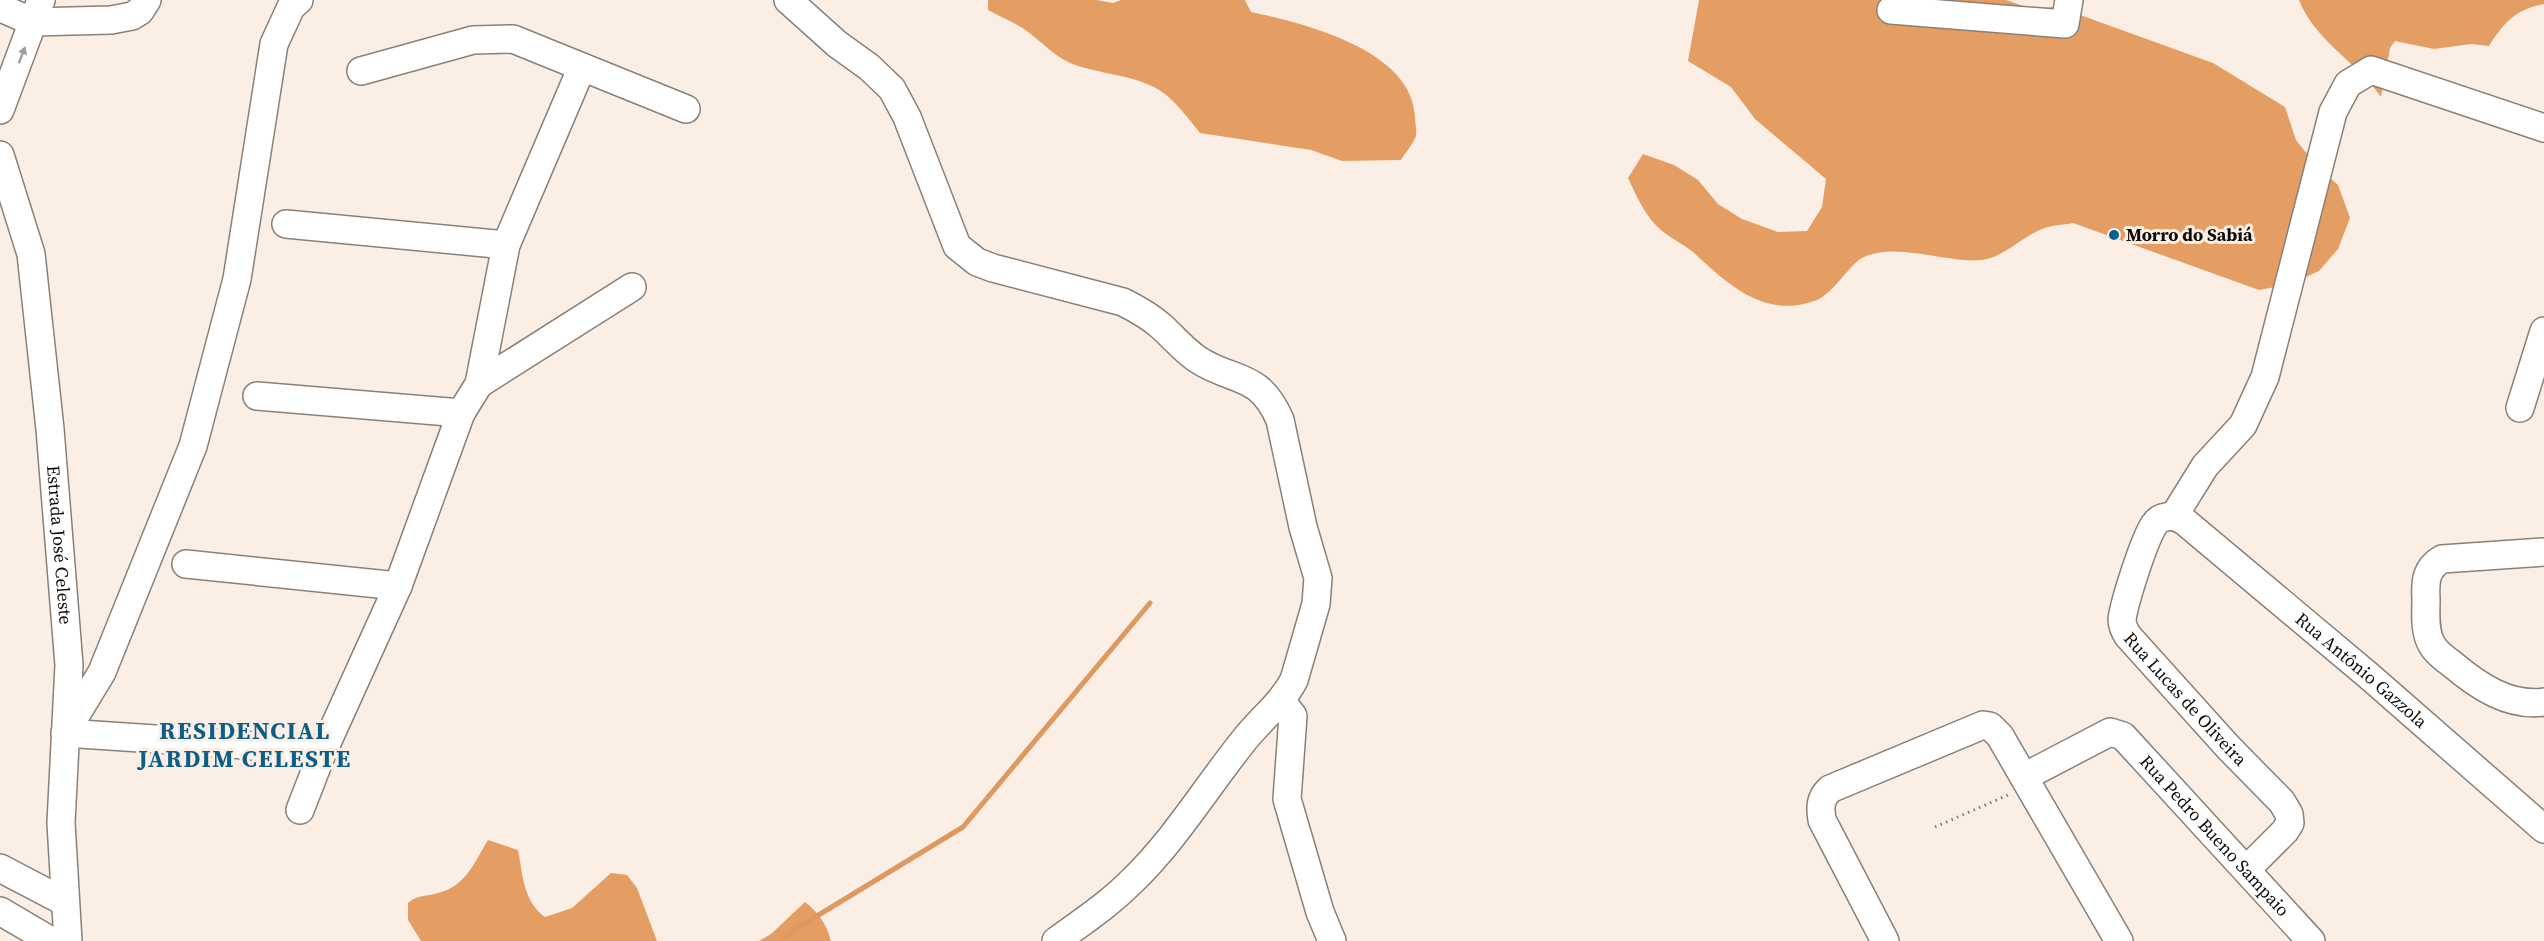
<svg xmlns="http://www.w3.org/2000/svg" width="2544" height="941" font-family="'Source Serif 4',serif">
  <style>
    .forest { fill: #e49e63 }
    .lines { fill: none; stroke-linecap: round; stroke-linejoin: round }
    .stream { stroke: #df995e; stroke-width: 5 }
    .minor-casing { stroke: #8b8077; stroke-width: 30 }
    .path { stroke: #847c76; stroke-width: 3; stroke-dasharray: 1.5 4.5; stroke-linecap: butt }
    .minor { stroke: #fff; stroke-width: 27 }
    .oneway { fill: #9f9e9d }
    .poi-dot { fill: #016392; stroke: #fbeee5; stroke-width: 2 }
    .labels { text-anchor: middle; stroke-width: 6; stroke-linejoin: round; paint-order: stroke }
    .poi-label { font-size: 18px; font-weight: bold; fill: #100c09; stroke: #fbeee5; text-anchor: start }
    .street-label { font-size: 18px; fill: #100c09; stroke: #fbeee5 }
    .district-label { font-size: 24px; font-weight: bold; letter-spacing: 1.5px; fill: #0c5e89; stroke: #fbeee5 }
  </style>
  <rect width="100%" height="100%" fill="#fbeee5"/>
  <path class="forest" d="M988,0h109l16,3 8,-3h124l6,12c53,11 162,38 164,105 0,6 2,14 1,19 -3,8 -11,17 -15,24l-59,1 -31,-11 -111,-17c-12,-15 -25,-33 -41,-43 -23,-15 -62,-16 -89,-27 -19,-9 -32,-25 -49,-36 -10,-6 -22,-11 -33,-17z
    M1699,0h307l23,8 29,-1 155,56 72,44 11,33 20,25 22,20 12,33 -12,31 -19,22 -28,13 -32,6 -186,-67c-10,2 -22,2 -31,6 -20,8 -39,29 -61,31 -36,3 -84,-18 -117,-3 -13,5 -30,36 -47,43 -53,20 -89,-16 -124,-48 -10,-8 -21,-13 -31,-21 -16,-13 -25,-34 -34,-53l15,-24 31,11 24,15 20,24 24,15 36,13 29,-1 15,-24 4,-28 -71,-60 -24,-32 -43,-26z
    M2299,0h245v4c-28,5 -40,18 -55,42l-18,-2 -37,5 -39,-8 -5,7 -9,49c-24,-35 -66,-56 -82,-97z
    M488,840l30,10c5,25 5,51 27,67l27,-9 39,-35 16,2 10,13 20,53h-236l-13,-21v-17c10,-9 18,-6 30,-10 28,-7 36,-30 50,-53z
    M805,902c14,11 21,21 26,39h-72l12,-7z"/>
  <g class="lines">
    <path class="stream" d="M782,941l12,-11 169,-103 187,-224"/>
    <g class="minor-casing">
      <g id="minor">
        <path d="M299,0l-8,7 -17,37 -37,235 -44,167 -91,226 -37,61 180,12 76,11"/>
        <path d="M788,0l49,44 32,23 23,22 15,28 50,129 20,16 16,6 130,34c14,7 27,14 39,25 12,11 22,23 35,32 36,24 62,12 83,61l23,107 15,51 -2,26 -22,76c-12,23 -33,39 -49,59 -38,47 -70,101 -114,143 -23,23 -49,40 -75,59"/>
        <path d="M1,8l32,14 78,-2 21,-4 8,-5 7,-11"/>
        <path d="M1891,10l174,14 4,-24"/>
        <path d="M361,71l112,-31 40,-1 173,70"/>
        <path d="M0,110l41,-110"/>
        <path id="s1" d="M0,155l31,99 19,175 19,236 -8,158 7,118"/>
        <path d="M286,224l220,21"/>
        <path d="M479,384l153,-97"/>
        <path d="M257,396l204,17"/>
        <path d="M2520,408l24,-77"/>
        <path d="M2174,516l31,-50 38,-41 22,-48 68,-265 15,-28 23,-14 173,58"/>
        <path id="s2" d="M2174,516l10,5 185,155 175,153"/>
        <path id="s3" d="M2174,516c-9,1 -15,1 -20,9 -10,15 -29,75 -32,94 0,7 2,11 6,17l100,111 54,55 7,12 1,9 -5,8 -38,38"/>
        <path d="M2544,552l-102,7c-16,9 -17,22 -16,40 0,14 -2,33 6,46 4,7 13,14 20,19 26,22 57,43 92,38"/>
        <path d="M186,564l212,22"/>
        <path d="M1281,700l12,16 -6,83 33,113 12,29"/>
        <path id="s4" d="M2024,777l86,-45 13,4 188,205"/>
        <path d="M300,810l21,-54 77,-170 63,-173 18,-29 27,-139 76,-178"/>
        <path d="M0,868l65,34"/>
        <path d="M0,911l51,30"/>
        <path d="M1885,941l-63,-121c-2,-13 -2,-22 8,-31l153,-64 7,1 10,10 119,205"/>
      </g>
    </g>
    <path class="path" d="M1935,827l73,-32"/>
    <use href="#minor" class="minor"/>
  </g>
  <defs><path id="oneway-solid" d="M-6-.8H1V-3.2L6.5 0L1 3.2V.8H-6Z" transform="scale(1.5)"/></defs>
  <use class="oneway" href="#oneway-solid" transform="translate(22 55) rotate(-69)"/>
  <circle class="poi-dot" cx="2114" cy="235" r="6"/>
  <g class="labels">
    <g class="poi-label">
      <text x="2126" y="241">Morro do Sabiá</text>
    </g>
    <g class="street-label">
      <text dy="6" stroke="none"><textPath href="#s1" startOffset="396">Estrada José Celeste</textPath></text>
      <text dy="6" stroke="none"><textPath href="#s2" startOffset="243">Rua Antônio Gazzola</textPath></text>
      <text dy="6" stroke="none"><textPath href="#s3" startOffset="226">Rua Lucas de Oliveira</textPath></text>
      <text dy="6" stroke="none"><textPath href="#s4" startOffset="246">Rua Pedro Bueno Sampaio</textPath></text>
    </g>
    <g class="district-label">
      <text x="245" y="739">RESIDENCIAL<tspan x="245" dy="28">JARDIM CELESTE</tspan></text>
    </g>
  </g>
</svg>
